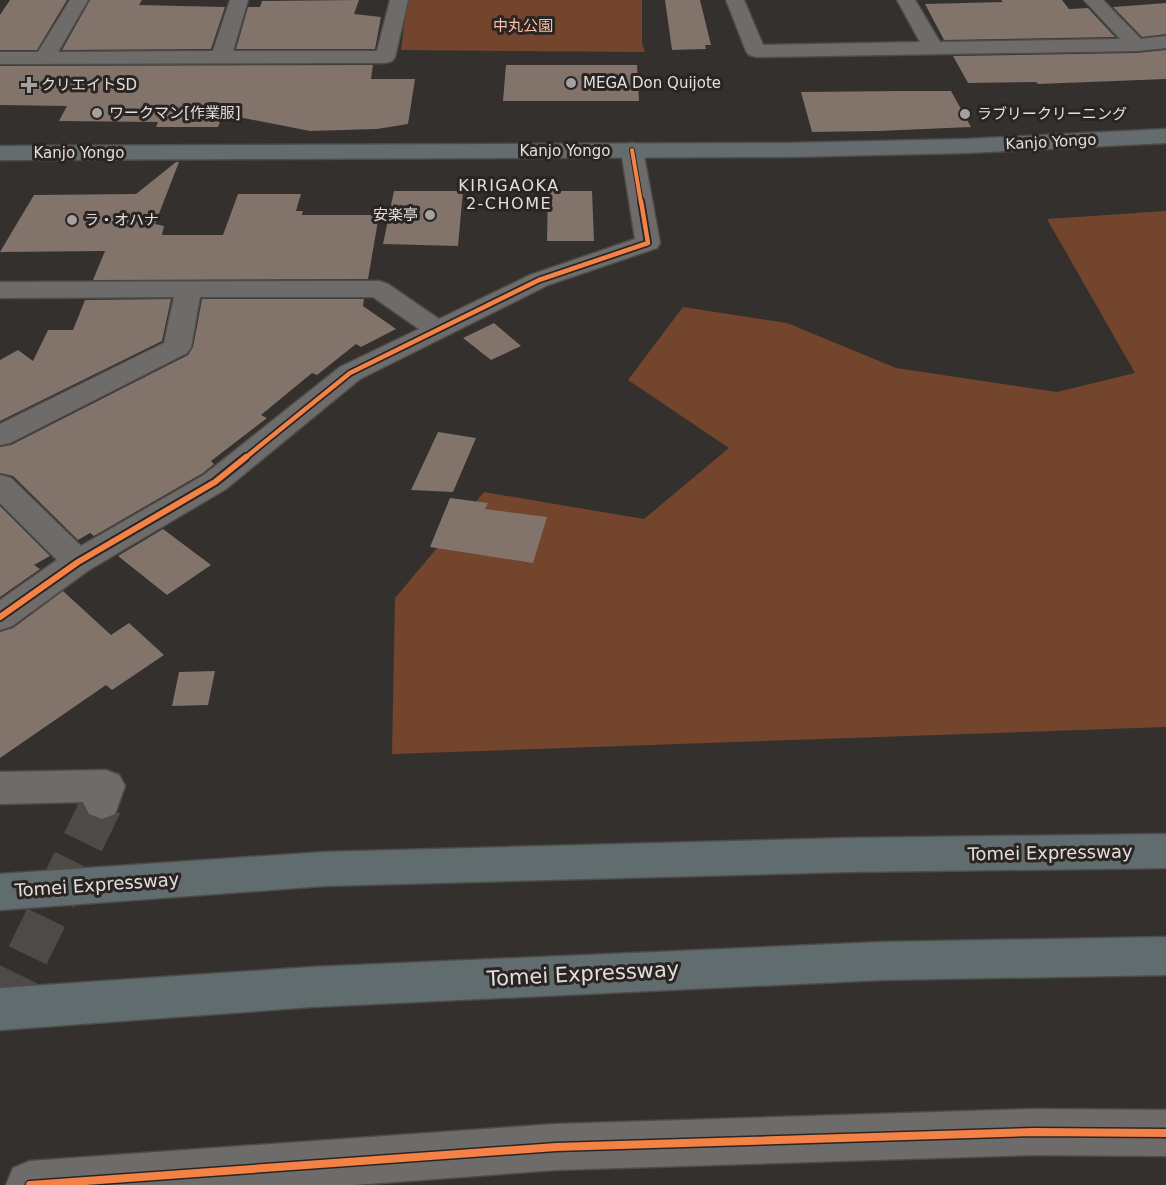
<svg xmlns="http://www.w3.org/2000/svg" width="1166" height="1185" font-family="'DejaVu Sans','Noto Sans JP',sans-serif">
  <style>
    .green { fill: #73452d }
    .building { fill: #82736b }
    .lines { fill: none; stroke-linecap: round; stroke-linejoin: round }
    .street-tunnel { stroke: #4d4a48; stroke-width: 42; stroke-dasharray: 42 21; stroke-linecap: butt }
    .street-casing { stroke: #4e4c4a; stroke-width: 3 }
    .primary-casing { stroke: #4e4c4a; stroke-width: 3 }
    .highway-casing { stroke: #4e4c4a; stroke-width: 3 }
    .street { fill: #6e6c6b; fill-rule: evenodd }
    .primary { fill: #656c6d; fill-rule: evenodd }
    .highway { fill: #606c6e; fill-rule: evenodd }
    .cycleway-far3-casing { stroke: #2a2523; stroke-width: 6 }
    .cycleway-far2-casing { stroke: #2a2523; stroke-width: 8 }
    .cycleway-far1-casing { stroke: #2a2523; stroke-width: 10 }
    .cycleway-casing { stroke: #2a2523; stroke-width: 11 }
    .cycleway-far3 { stroke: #f48246; stroke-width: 4 }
    .cycleway-far2 { stroke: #f48246; stroke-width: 4.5 }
    .cycleway-far1 { stroke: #f48246; stroke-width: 6 }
    .cycleway { stroke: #f48246; stroke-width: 8 }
    .poi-dot { fill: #a4a19f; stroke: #2a2523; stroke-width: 2 }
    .labels { text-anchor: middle; stroke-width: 6; stroke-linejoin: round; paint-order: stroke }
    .far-park-label { font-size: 15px; fill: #fbc1a6; stroke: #2a2523 }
    .far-poi-label { font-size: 15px; fill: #e1dedc; stroke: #2a2523; text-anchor: start }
    .far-street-label { font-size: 15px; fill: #e1dedc; stroke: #2a2523 }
    .far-neighbourhood-label { font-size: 16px; letter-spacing: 1.5px; fill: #e1dedc; stroke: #2a2523 }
    .street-label { font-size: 18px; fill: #e1dedc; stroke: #2a2523 }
    .near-street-label { font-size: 21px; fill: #e1dedc; stroke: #2a2523 }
  </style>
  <rect width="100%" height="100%" fill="#33302e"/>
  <path class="green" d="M407,0h235v43l3,9 -244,-2z
    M1166,211v516l-774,27 3,-156 89,-106 160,27 85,-71 -101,-68 55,-73 104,16 109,45 161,24 78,-19 -88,-154z"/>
  <path class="building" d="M10,0h57l-30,50h-37v-35z
    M90,0h52l-3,5 86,2 -14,42 -149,1z
    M359,0l-5,14 27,3 -6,32h-139l12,-42h12l2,-6z
    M665,0h35l11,45h-6l1,4 -34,1z
    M1001,0h61l7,9 19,-1 27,29 -171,3 -19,-36 78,-2z
    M1166,3v31l-24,3 -29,-30z
    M1166,50v29l-128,5 -2,-2 -68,1 -15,-27 183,-3z
    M373,65l-2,14h44l-7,45 -31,5 -67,2 -87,-17 -5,13h-62l2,-5 -99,-1 8,-15 -67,-1v-39z
    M506,65h131l2,36h-136z
    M899,91h52l20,36 -93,4 -66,1 -11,-40z
    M176,162h3l-24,62 9,2 -2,9h61l15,-41h63l-5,17h7l-1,4h77l-11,64 -275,1 12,-29 -105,1 34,-57 102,-1z
    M394,191h69l-5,55 -75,-2z
    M548,191h44l2,50h-47z
    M171,299l-9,42 -162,80v-61l18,-10 15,11 15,-31h25l12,-30z
    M202,299h162l-1,7 33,23 -35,18 -5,-3 -39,31 -5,-2 -51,42 6,3 -56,43 3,3 -11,9 -109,63 -4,-3 -12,7 -65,-64 -13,-3v-26l11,-2 177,-90 5,-8z
    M494,323l27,23 -30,14 -28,-22z
    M438,432l38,6 -23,54 -42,-2z
    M450,498l38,5 -3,6 62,8 -14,46 -103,-16z
    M0,506l50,50 -16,9 6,4 -40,28z
    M163,529l48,36 -44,30 -49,-39z
    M63,591l48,44 18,-12 35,32 -52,35 -6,-5 -106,73v-126l13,-4z
    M215,671l-7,34 -36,1 7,-34z"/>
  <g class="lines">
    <path class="street-tunnel" d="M0,1012l102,-209"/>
    <g class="street-casing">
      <path id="street" d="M70,0h18l-30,52 155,-1 17,-51h18l-15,51h144l13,-51h18l-13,57 -3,4 -7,2 -385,1v-12h38z
        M726,0h18l19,45 157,-3 -23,-42h18l25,42 180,-3 -36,-39h19l38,39 25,-3v12l-30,3 -380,6 -7,-2 -3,-4z
        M632,143l8,2 3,5 17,93 -3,5 -109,37 -188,94 -134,110 -137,81 -77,56 -12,4v-30l57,-40 -57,-57v-28l11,3 70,68 123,-71 136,-108 79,-38 -46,-32h-173l-9,50 -4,6 -177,90 -10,2v-21l164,-81 10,-46 -174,1v-16l379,-1 9,3 51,35 91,-44 105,-36 -14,-89 3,-5z
        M106,770l13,5 6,11 -10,28 -13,5 -13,-5 -6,-12 -83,2v-32z
        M1033,1109l133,1v46l-133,-1 -477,15 -202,15h-348l7,-17 17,-7 526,-37z"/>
    </g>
    <g class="primary-casing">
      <path id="primary" d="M1166,129v14l-200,10 -177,4 -789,3v-14l789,-3 177,-4z"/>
    </g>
    <g class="highway-casing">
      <path id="highway" d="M1166,834v34l-318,4 -524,14 -324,24v-36l324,-22 524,-14z
        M1166,937v38l-284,5 -570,27 -312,23v-42l312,-21 570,-25z"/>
    </g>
    <use href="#street" class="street"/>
    <use href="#primary" class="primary"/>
    <use href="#highway" class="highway"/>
    <g class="cycleway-far3-casing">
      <path id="cycleway-far3" d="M632,150l9,53"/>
    </g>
    <g class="cycleway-far2-casing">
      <path id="cycleway-far2" d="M245,458l105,-85 189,-93 109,-37 -7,-42"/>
    </g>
    <g class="cycleway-far1-casing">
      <path id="cycleway-far1" d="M0,617l78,-55 137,-80 31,-25"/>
    </g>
    <g class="cycleway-casing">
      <path id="cycleway" d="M30,1185l526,-38 477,-15 133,1"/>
    </g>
    <use href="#cycleway-far3" class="cycleway-far3"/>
    <use href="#cycleway-far2" class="cycleway-far2"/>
    <use href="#cycleway-far1" class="cycleway-far1"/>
    <use href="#cycleway" class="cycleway"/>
  </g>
  <g class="poi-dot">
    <circle cx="571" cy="83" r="6"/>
    <path d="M26 76h6v6h6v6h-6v6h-6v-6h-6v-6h6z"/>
    <circle cx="97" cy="113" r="6"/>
    <circle cx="965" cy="114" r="6"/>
    <circle cx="430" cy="215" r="6"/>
    <circle cx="72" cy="220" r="6"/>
  </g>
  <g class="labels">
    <g class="far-park-label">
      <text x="523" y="31">中丸公園</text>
    </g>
    <g class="far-poi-label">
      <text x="583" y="88">MEGA Don Quijote</text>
      <text x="41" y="90">クリエイトSD</text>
      <text x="109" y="118">ワークマン[作業服]</text>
      <text x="977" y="119">ラブリークリーニング</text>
      <text x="418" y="220" text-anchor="end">安楽亭</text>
      <text x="84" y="225">ラ・オハナ</text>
    </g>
    <g class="far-street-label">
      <text transform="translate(1051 142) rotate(-3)" y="5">Kanjo Yongo</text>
      <text x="565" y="156">Kanjo Yongo</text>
      <text x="79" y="158">Kanjo Yongo</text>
    </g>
    <g class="far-neighbourhood-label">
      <text x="509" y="191">KIRIGAOKA<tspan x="509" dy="18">2-CHOME</tspan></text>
    </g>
    <g class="street-label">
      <text transform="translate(1050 853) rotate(-1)" y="6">Tomei Expressway</text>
      <text transform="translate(97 885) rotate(-4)" y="6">Tomei Expressway</text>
    </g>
    <g class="near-street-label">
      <text transform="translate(583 974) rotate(-3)" y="7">Tomei Expressway</text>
    </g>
  </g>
</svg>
